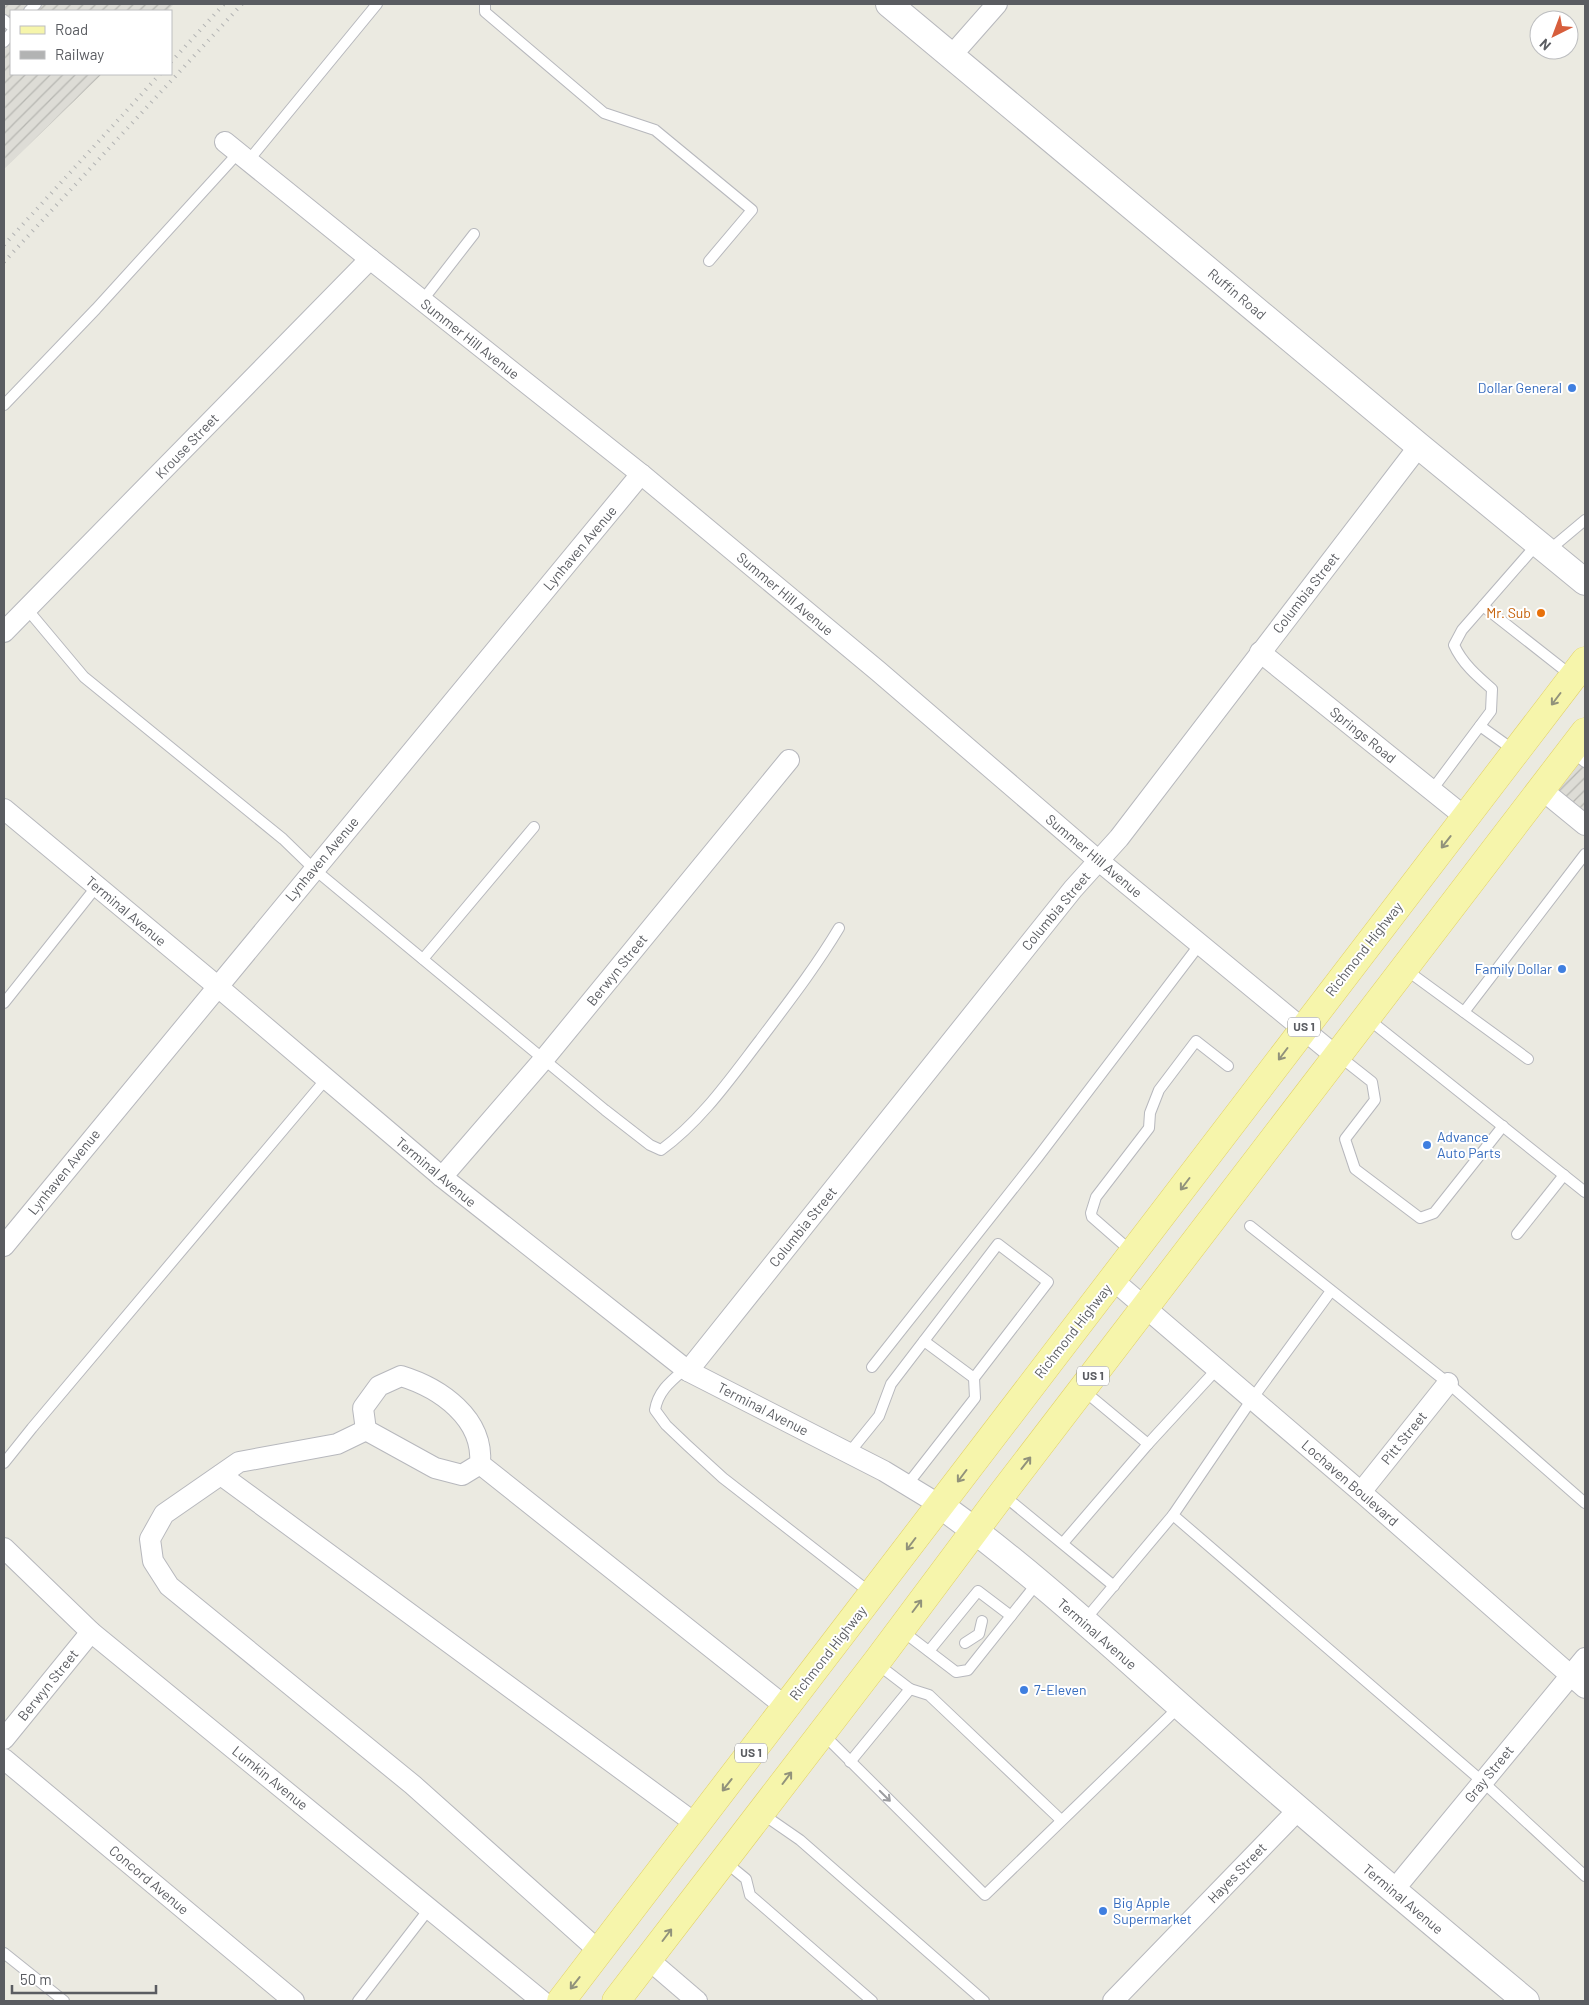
<svg xmlns="http://www.w3.org/2000/svg" width="1589" height="2005" font-family="Barlow,sans-serif">
	<defs>
		<pattern id="industrial-furrows" width="10" height="10" patternUnits="userSpaceOnUse" patternTransform="scale(1.25)"><rect width="10" height="10" fill="#dddcd6"/><path d="M-1 1l2-2M0 10L10 0M9 11l2-2" fill="none" stroke="#b6b6b1"/></pattern>
	</defs>
	<rect width="100%" height="100%" fill="#ebeae1"/>
	<g fill="url(#industrial-furrows)">
		<path d="M 4,4 L 174,4 L 167,11 L 11,11 L 11,74 L 102,74 L 4,169 Z"/>
		<path d="M 1585,731 L 1585,825 L 1541,789 Z"/>
	</g>
	<g fill="none" stroke-linecap="round" stroke-linejoin="round">
		<g stroke="#b7b8bd" stroke-width="12">
			<g id="service">
				<path d="M 485,4 L 485,12 L 604,113 L 655,130 L 752,210 L 709,261"/>
				<path d="M 29,11 L 36,4"/>
				<path d="M 4,20 L 11,26"/>
				<path d="M 4,42 L 11,33"/>
				<path d="M 249,160 L 377,4"/>
				<path d="M 422,301 L 474,234"/>
				<path d="M 4,405 L 96,309 L 239,152"/>
				<path d="M 1548,551 L 1585,520"/>
				<path d="M 1483,606 L 1572,676"/>
				<path d="M 27,609 L 84,677 L 283,839 L 314,869 L 605,1110 L 650,1145 L 661,1150 C 701,1121 730,1079 760,1040 C 787,1004 815,968 839,928"/>
				<path d="M 1480,726 L 1515,751"/>
				<path d="M 1571,751 L 1585,762"/>
				<path d="M 1432,790 L 1491,711 L 1492,689 C 1477,676 1462,663 1454,645 L 1462,630 L 1538,543"/>
				<path d="M 423,959 L 534,827"/>
				<path d="M 1405,969 L 1528,1059"/>
				<path d="M 4,1003 L 97,886"/>
				<path d="M 1464,1012 L 1585,854"/>
				<path d="M 1367,1018 L 1585,1192"/>
				<path d="M 1339,1056 L 1372,1082 L 1375,1100 L 1345,1139 L 1355,1169 L 1420,1218 L 1434,1213 L 1503,1126"/>
				<path d="M 1250,1226 L 1448,1383 L 1585,1503"/>
				<path d="M 1517,1234 L 1564,1175"/>
				<path d="M 1132,1252 L 1092,1217 L 1091,1213 L 1096,1197 L 1149,1128 L 1150,1113 L 1159,1090 L 1196,1041 L 1228,1066"/>
				<path d="M 1331,1291 L 1252,1399 L 1173,1515 L 1483,1782 L 1585,1876"/>
				<path d="M 924,1341 L 974,1378"/>
				<path d="M 872,1367 L 1038,1157 L 1200,944"/>
				<path d="M 685,1369 C 671,1381 658,1391 655,1410 L 666,1425 L 687,1445 L 723,1478 L 872,1594"/>
				<path d="M 1148,1444 L 1217,1369"/>
				<path d="M 849,1453 L 879,1416 L 891,1384 L 998,1244 L 1048,1282 L 974,1378 L 975,1398 L 907,1485"/>
				<path d="M 4,1463 L 32,1428 L 326,1079"/>
				<path d="M 1002,1494 L 1114,1586"/>
				<path d="M 1063,1543 L 1148,1444 L 1083,1390"/>
				<path d="M 1084,1621 L 1173,1515"/>
				<path d="M 901,1630 L 956,1672 L 968,1670 L 1038,1582"/>
				<path d="M 965,1643 L 979,1634 L 982,1621"/>
				<path d="M 929,1651 L 978,1591 L 1011,1616"/>
				<path d="M 910,1689 L 929,1695 L 1061,1820"/>
				<path d="M 822,1733 L 985,1895 L 1179,1707"/>
				<path d="M 850,1762 L 910,1689 L 876,1663"/>
				<path d="M 761,1813 L 800,1840 L 984,2001"/>
				<path d="M 724,1861 L 746,1879 L 750,1895 L 872,2001"/>
				<path d="M 4,1953 L 64,2001"/>
				<path d="M 358,2001 L 429,1909"/>
			</g>
		</g>
		<g stroke="#b7b8bd" stroke-width="22">
			<g id="minor">
				<path d="M 952,55 L 997,4"/>
				<path d="M 225,142 L 370,259 L 641,474 L 878,671 L 1099,861 L 1337,1057"/>
				<path d="M 4,632 L 370,259"/>
				<path d="M 1260,652 L 1465,817"/>
				<path d="M 1541,789 L 1585,825"/>
				<path d="M 4,809 L 217,986 L 442,1177 L 688,1371 L 884,1471 L 940,1505"/>
				<path d="M 442,1177 L 544,1059 L 789,760"/>
				<path d="M 4,1246 L 641,474"/>
				<path d="M 1113,1280 L 1361,1492 L 1585,1688"/>
				<path d="M 688,1371 L 1073,889 L 1119,838 L 1419,446"/>
				<path d="M 401,1376 C 440,1388 484,1418 480,1464 L 462,1475 L 435,1468 L 366,1430 L 363,1408 L 379,1386 Z"/>
				<path d="M 366,1430 L 337,1444 L 239,1462 L 164,1514 L 150,1539 L 153,1561 L 169,1586 L 413,1785 L 599,1951"/>
				<path d="M 480,1464 L 786,1707"/>
				<path d="M 221,1475 L 696,1824"/>
				<path d="M 1361,1492 L 1448,1383"/>
				<path d="M 4,1548 L 91,1632 L 542,2001"/>
				<path d="M 4,1739 L 91,1632"/>
				<path d="M 4,1759 L 294,2001"/>
				<path d="M 1393,1891 L 1585,1658"/>
				<path d="M 648,1959 L 697,2001"/>
				<path d="M 1113,2001 L 1298,1810"/>
			</g>
		</g>
		<g stroke="#b7b8bd" stroke-width="28">
			<g id="tertiary">
				<path d="M 889,4 L 1419,446 L 1585,582"/>
				<path d="M 940,1505 C 1031,1570 1113,1647 1197,1721 C 1305,1816 1415,1909 1526,2001"/>
			</g>
		</g>
		<g stroke="#e2d163" stroke-width="29">
			<g id="primary">
				<path d="M 561,2001 L 1585,661"/>
				<path d="M 616,2001 L 878,1660 L 1002,1494 L 1585,732"/>
			</g>
		</g>
		<use href="#service" stroke="#fff" stroke-width="10"/>
		<use href="#minor" stroke="#fff" stroke-width="20"/>
		<use href="#tertiary" stroke="#fff" stroke-width="26"/>
		<use href="#primary" stroke="#f6f5ab" stroke-width="28"/>
		<g stroke="#b2b3b3" stroke-width="4" stroke-dasharray="1 6" stroke-linecap="butt">
			<path d="M 171,62 L 224,4"/>
			<path d="M 4,245 L 160,74"/>
			<path d="M 4,262 L 242,4"/>
		</g>
	</g>
	<defs><path id="oneway-shaft" d="M-6 0H5M1.5-3L5.5 0L1.5 3" fill="none" stroke-width="1.6" stroke-linecap="round" stroke-linejoin="round" transform="scale(1.25)"/></defs>
	<g stroke="#91927b">
		<use href="#oneway-shaft" transform="translate(1556 699) rotate(127)"/>
		<use href="#oneway-shaft" transform="translate(1446 842) rotate(128)"/>
		<use href="#oneway-shaft" transform="translate(1283 1054) rotate(127)"/>
		<use href="#oneway-shaft" transform="translate(1185 1184) rotate(127)"/>
		<use href="#oneway-shaft" transform="translate(1026 1463) rotate(-52)"/>
		<use href="#oneway-shaft" transform="translate(962 1476) rotate(127)"/>
		<use href="#oneway-shaft" transform="translate(911 1544) rotate(127)"/>
		<use href="#oneway-shaft" transform="translate(917 1606) rotate(-53)"/>
		<use href="#oneway-shaft" transform="translate(787 1778) rotate(-53)"/>
		<use href="#oneway-shaft" transform="translate(727 1785) rotate(128)"/>
		<use href="#oneway-shaft" transform="translate(667 1935) rotate(-53)"/>
		<use href="#oneway-shaft" transform="translate(575 1983) rotate(128)"/>
	</g>
	<use stroke="#9c9da0" href="#oneway-shaft" transform="translate(885 1796) rotate(45)"/>
	<g fill="#3f7fe0" stroke="#fff" stroke-width="2">
		<circle cx="1572" cy="388" r="5"/>
		<circle cx="1562" cy="969" r="5"/>
		<circle cx="1427" cy="1145" r="5"/>
		<circle cx="1024" cy="1690" r="5"/>
		<circle cx="1103" cy="1911" r="5"/>
	</g>
	<circle fill="#e8710a" stroke="#fff" stroke-width="2" cx="1541" cy="613" r="5"/>
	<g text-anchor="middle" stroke-width="4" stroke-linejoin="round" paint-order="stroke">
		<g fill="#fff" stroke="#8c8d90" stroke-width="1">
			<rect x="1288" y="1017.5" width="32" height="19" rx="4"/>
			<rect x="1077" y="1366.5" width="32" height="19" rx="4"/>
			<rect x="735" y="1743.5" width="32" height="19" rx="4"/>
		</g>
		<g font-size="12" font-weight="bold" fill="#5a5c61">
			<text x="1304" y="1031">US 1</text>
			<text x="1093" y="1380">US 1</text>
			<text x="751" y="1757">US 1</text>
		</g>
		<g font-size="14" fill="#5a5c61" stroke="#fff">
			<text transform="translate(1237 294) rotate(40)" y="5">Ruffin Road</text>
			<text transform="translate(470 339) rotate(38)" y="5">Summer Hill Avenue</text>
			<text transform="translate(187 446) rotate(-46)" y="5">Krouse Street</text>
			<text transform="translate(580 548) rotate(-50)" y="5">Lynhaven Avenue</text>
			<text transform="translate(1306 593) rotate(-52)" y="5">Columbia Street</text>
			<text transform="translate(785 594) rotate(40)" y="5">Summer Hill Avenue</text>
			<text transform="translate(1363 735) rotate(39)" y="5">Springs Road</text>
			<text transform="translate(1094 856) rotate(40)" y="5">Summer Hill Avenue</text>
			<text transform="translate(322 859) rotate(-50)" y="5">Lynhaven Avenue</text>
			<text transform="translate(126 911) rotate(40)" y="5">Terminal Avenue</text>
			<text transform="translate(1056 911) rotate(-50)" y="5">Columbia Street</text>
			<text transform="translate(1364 949) rotate(-52)" y="5">Richmond Highway</text>
			<text transform="translate(617 970) rotate(-51)" y="5">Berwyn Street</text>
			<text transform="translate(64 1172) rotate(-51)" y="5">Lynhaven Avenue</text>
			<text transform="translate(436 1172) rotate(40)" y="5">Terminal Avenue</text>
			<text transform="translate(803 1227) rotate(-51)" y="5">Columbia Street</text>
			<text transform="translate(1073 1331) rotate(-52)" y="5">Richmond Highway</text>
			<text transform="translate(763 1409) rotate(27)" y="5">Terminal Avenue</text>
			<text transform="translate(1404 1438) rotate(-51)" y="5">Pitt Street</text>
			<text transform="translate(1350 1483) rotate(41)" y="5">Lochaven Boulevard</text>
			<text transform="translate(1097 1634) rotate(41)" y="5">Terminal Avenue</text>
			<text transform="translate(828 1653) rotate(-52)" y="5">Richmond Highway</text>
			<text transform="translate(48 1685) rotate(-51)" y="5">Berwyn Street</text>
			<text transform="translate(1489 1774) rotate(-51)" y="5">Gray Street</text>
			<text transform="translate(270 1778) rotate(39)" y="5">Lumkin Avenue</text>
			<text transform="translate(1237 1873) rotate(-46)" y="5">Hayes Street</text>
			<text transform="translate(149 1880) rotate(40)" y="5">Concord Avenue</text>
			<text transform="translate(1403 1899) rotate(40)" y="5">Terminal Avenue</text>
		</g>
		<g font-size="14" fill="#366cbe" stroke="#fff" text-anchor="start">
			<text x="1562" y="393" text-anchor="end">Dollar General</text>
			<text x="1552" y="974" text-anchor="end">Family Dollar</text>
			<text x="1437" y="1142">Advance<tspan x="1437" dy="16">Auto Parts</tspan></text>
			<text x="1034" y="1695">7-Eleven</text>
			<text x="1113" y="1908">Big Apple<tspan x="1113" dy="16">Supermarket</tspan></text>
		</g>
		<g font-size="14" fill="#c56008" stroke="#fff" text-anchor="end">
			<text x="1531" y="618">Mr. Sub</text>
		</g>
	</g>
	<rect width="1589" height="2005" fill="none" stroke="#5a5c61" stroke-width="10"/>
	<rect x="10" y="10" width="162" height="65" fill="#ffffff" stroke="#bdbec0"/>
	<rect x="20" y="26" width="25" height="8" fill="#f6f5ab" stroke="#bdbec0"/>
	<text x="55" y="35" font-size="15" fill="#5a5c61">Road</text>
	<rect x="20" y="51" width="25" height="8" fill="#b2b3b3" stroke="#bdbec0"/>
	<text x="55" y="60" font-size="15" fill="#5a5c61">Railway</text>
	<g transform="translate(1554 35) rotate(222)"><circle r="24" fill="#ffffff" stroke="#bdbec0"/>
	<path d="M0-4L9 19L0 12L-9 19Z" fill="#d75e3c"/>
	<text y="-8" font-size="14" font-weight="bold" text-anchor="middle" fill="#5a5c61">N</text>
	</g>
	<path d="M12 1985v8h144v-8" fill="none" stroke="#5a5c61" stroke-width="2.5"/>
	<text x="20" y="1985" font-size="15" fill="#5a5c61" stroke="#ffffff" stroke-width="4" paint-order="stroke">50 m</text>
</svg>
